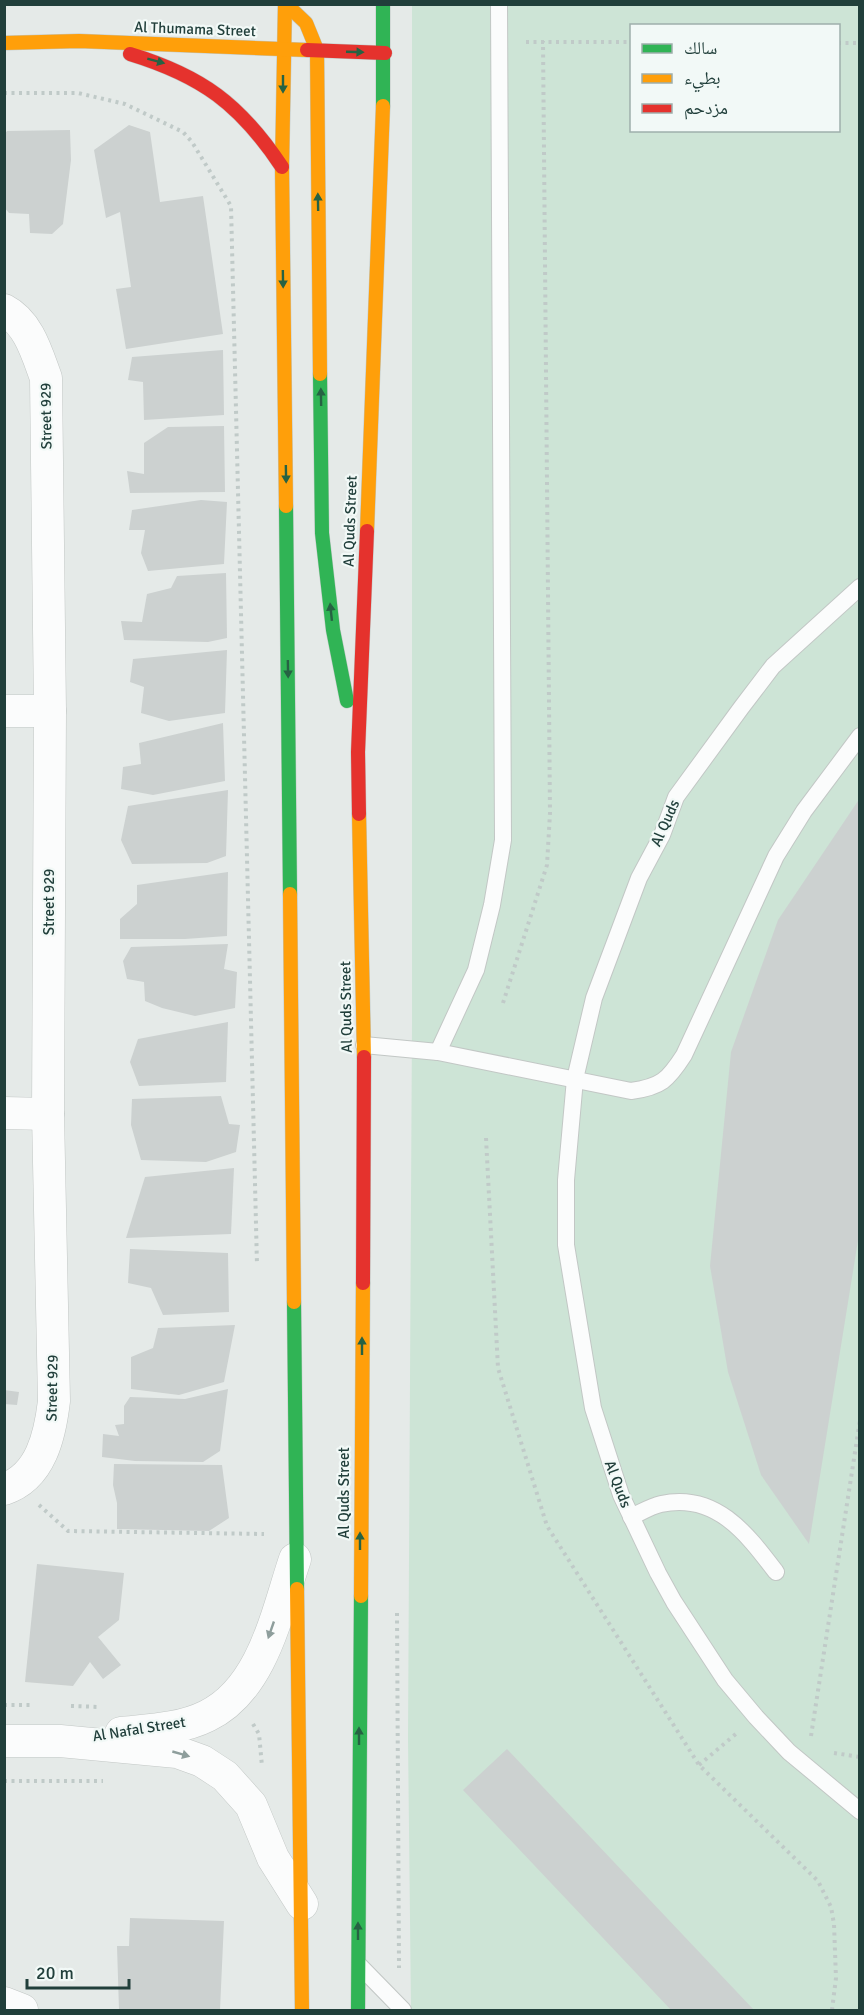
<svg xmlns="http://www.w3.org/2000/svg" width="864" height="2015" font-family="Signika,'Noto Naskh Arabic',sans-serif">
	<rect width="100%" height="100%" fill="#e5eae8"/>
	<path fill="#cde4d6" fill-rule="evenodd" d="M 412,5 L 859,5 L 859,2010 L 411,2010 L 408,1738 L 412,1022 ZM 632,26 L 838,26 L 838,130 L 632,130 Z"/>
	<g fill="#ccd1d0">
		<path d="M 129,125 L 150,132 L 160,202 L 203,196 L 223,334 L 126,349 L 116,289 L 131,287 L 120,212 L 106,218 L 94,150 Z"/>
		<path d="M 70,130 L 71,160 L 63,224 L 52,234 L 30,233 L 29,214 L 9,213 L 4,207 L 4,135 L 7,131 Z"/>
		<path d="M 223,350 L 224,415 L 144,420 L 143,382 L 128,380 L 132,357 Z"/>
		<path d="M 224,426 L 225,492 L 130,493 L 127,471 L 144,474 L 144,443 L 168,427 Z"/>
		<path d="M 201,500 L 227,502 L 224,564 L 148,571 L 141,553 L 145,530 L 129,530 L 132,510 Z"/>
		<path d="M 226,573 L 227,638 L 208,642 L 124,640 L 121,621 L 142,622 L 147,594 L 171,588 L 177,576 Z"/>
		<path d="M 227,650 L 225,713 L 169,721 L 141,713 L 144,687 L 130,682 L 133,659 Z"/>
		<path d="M 223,723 L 225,781 L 153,795 L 121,789 L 123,767 L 141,764 L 139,743 Z"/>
		<path d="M 228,790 L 226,856 L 207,863 L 132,864 L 121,840 L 128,806 Z"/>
		<path d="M 860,798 L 860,1228 L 809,1544 L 761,1475 L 728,1372 L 710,1266 L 731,1052 L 778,920 Z"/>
		<path d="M 228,872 L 227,936 L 185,939 L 120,939 L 120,919 L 137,904 L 137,885 Z"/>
		<path d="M 228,944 L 224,969 L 237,972 L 235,1008 L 195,1016 L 162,1008 L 145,1001 L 144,982 L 127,979 L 123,961 L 131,947 Z"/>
		<path d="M 228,1022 L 226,1082 L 139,1086 L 130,1062 L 138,1039 Z"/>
		<path d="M 221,1096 L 229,1124 L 240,1125 L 236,1152 L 206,1162 L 141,1160 L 131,1125 L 132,1099 Z"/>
		<path d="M 234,1168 L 231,1234 L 126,1238 L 145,1177 Z"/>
		<path d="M 130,1249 L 228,1253 L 229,1312 L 163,1315 L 151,1288 L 128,1283 Z"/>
		<path d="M 235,1325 L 224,1382 L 179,1395 L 131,1389 L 131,1357 L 153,1348 L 158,1328 Z"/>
		<path d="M 228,1389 L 220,1451 L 203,1462 L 135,1461 L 102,1457 L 103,1434 L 119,1436 L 115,1425 L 124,1424 L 124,1406 L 130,1397 L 185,1399 Z"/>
		<path d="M 4,1390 L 19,1392 L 17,1405 L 4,1404 Z"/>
		<path d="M 114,1464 L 222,1465 L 229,1518 L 209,1531 L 117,1529 L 117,1503 L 113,1485 Z"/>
		<path d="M 37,1564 L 124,1573 L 119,1620 L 98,1637 L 121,1665 L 103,1679 L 90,1662 L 73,1686 L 25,1682 Z"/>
		<path d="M 507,1749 L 754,2010 L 671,2010 L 463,1790 Z"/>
		<path d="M 130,1918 L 224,1921 L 220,2010 L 119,2010 L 117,1946 L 129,1946 Z"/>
	</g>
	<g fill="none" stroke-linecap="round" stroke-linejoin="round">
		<g stroke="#c2c7c5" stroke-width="18">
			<g id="lane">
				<path d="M 860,587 L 773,666 L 741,708 L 676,797 L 662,835 L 639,878 L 594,998 L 575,1079 L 566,1180 L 566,1245 L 593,1408 L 621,1495 L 658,1573 L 674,1602 L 725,1680 L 756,1717 L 789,1752 L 860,1811"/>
				<path d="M 364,1045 L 438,1052 L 631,1091 C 661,1087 668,1080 684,1055 L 776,856 L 804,811 L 860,736"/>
				<path d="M 438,1052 L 476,970 L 492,905 L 503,840 L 499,4"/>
				<path d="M 631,1517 C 640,1513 651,1506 661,1504 C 716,1492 747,1534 776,1572"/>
				<path d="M 360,1966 L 403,2010"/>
			</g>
		</g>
		<g stroke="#c2c7c5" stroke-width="33">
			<g id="street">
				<path d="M 4,310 C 29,323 37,354 46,378 L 50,711 L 48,1114 L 54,1401 C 50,1435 41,1477 4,1489"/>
				<path d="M 4,711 L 50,711"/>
				<path d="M 4,1113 L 48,1114"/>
				<path d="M 121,1733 C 149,1730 181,1729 207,1716 C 263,1689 277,1612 295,1559"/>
				<path d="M 4,1741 L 60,1741 L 177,1752 L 202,1761 L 225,1776 L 251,1805 L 273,1858 L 302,1904"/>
				<path d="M 4,2003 L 22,2010"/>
			</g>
		</g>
		<g stroke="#c0c8c5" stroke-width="15">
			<g id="fast">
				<path d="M 383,106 L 383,4"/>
				<path d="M 320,374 L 322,533 L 333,630 L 347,701"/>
				<path d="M 286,506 L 290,894"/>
				<path d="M 294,1302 L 297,1589"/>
				<path d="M 358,2010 L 361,1596"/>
			</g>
		</g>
		<g stroke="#c0c8c5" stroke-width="15">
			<g id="slow">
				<path d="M 285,4 L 282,167 L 286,506"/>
				<path d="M 286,4 L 306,23 L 317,50 L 320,374"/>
				<path d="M 4,43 L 79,41 L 307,50"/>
				<path d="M 367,531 L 383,106"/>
				<path d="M 359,814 L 364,1057"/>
				<path d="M 290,894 L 294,1302"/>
				<path d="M 297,1589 L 302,2010"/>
				<path d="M 361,1596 L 363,1283"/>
			</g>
		</g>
		<g stroke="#c0c8c5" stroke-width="15">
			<g id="jam">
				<path d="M 307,50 L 385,53"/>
				<path d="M 130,54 C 202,76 240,104 282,167"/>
				<path d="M 359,814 L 358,752 L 367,531"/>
				<path d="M 363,1283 L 364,1057"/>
			</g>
		</g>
		<g stroke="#c0cac8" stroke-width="4" stroke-dasharray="3 4.5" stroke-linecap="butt">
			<path d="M 526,42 L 632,42"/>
			<path d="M 838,43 L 860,43"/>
			<path d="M 4,93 L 78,93 L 125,104 L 183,132 L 192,142 L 231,206 L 257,1265"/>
			<path d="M 503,1003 L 547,865 L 550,813 L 543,41"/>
			<path d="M 486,1138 L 498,1368 L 547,1526 L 699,1765 L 818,1881 L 831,1907 L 834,1924 L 836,1978 L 832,2010"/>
			<path d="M 39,1505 L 68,1531 L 264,1534"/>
			<path d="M 397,1613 L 399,1968"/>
			<path d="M 4,1705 L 31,1705"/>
			<path d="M 71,1706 L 100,1707"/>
			<path d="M 253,1724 L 259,1734 L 262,1766"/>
			<path d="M 811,1736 L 860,1420"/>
			<path d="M 834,1753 L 860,1757"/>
			<path d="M 699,1765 L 737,1733"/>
			<path d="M 4,1781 L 103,1781"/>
		</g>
		<use href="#lane" stroke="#fbfcfc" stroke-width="16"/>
		<use href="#street" stroke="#fbfcfc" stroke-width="32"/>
		<use href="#fast" stroke="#30b455" stroke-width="14"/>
		<use href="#slow" stroke="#ff9f0a" stroke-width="14"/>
		<use href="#jam" stroke="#e5322d" stroke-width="14"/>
	</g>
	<defs><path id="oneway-solid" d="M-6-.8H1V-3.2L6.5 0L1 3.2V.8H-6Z" transform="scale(1.5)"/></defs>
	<g fill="#266243">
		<use href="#oneway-solid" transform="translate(355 52) rotate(2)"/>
		<use href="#oneway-solid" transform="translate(156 61) rotate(15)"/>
		<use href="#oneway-solid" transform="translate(283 84) rotate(90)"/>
		<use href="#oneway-solid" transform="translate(318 202) rotate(-91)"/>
		<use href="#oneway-solid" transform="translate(283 279) rotate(89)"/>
		<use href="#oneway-solid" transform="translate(321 397) rotate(-91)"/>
		<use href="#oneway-solid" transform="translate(286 474) rotate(89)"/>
		<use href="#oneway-solid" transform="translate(331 612) rotate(-96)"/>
		<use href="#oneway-solid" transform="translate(288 669) rotate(89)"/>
		<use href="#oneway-solid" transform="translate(362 1346) rotate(-90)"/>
		<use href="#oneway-solid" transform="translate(360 1541) rotate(-90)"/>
		<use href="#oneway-solid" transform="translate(359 1736) rotate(-90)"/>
		<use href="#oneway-solid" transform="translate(358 1931) rotate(-90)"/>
	</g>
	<g fill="#8e9e9c">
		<use href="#oneway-solid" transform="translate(271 1630) rotate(109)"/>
		<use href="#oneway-solid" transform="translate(181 1754) rotate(16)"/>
	</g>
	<g text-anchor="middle" stroke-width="4.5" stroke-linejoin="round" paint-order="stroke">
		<g font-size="15" fill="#213f3b" stroke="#f2f9f7">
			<text transform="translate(195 29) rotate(2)" y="5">Al Thumama Street</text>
			<text transform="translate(46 416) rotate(-91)" y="5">Street 929</text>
			<text transform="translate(350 521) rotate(-88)" y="5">Al Quds Street</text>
			<text transform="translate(665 823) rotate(-66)" y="5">Al Quds</text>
			<text transform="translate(49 902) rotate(-90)" y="5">Street 929</text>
			<text transform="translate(346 1007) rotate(-91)" y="5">Al Quds Street</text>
			<text transform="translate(52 1388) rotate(-89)" y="5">Street 929</text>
			<text transform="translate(618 1484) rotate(69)" y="5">Al Quds</text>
			<text transform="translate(344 1493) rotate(-90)" y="5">Al Quds Street</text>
			<text transform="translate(139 1729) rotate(-9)" y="5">Al Nafal Street</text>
		</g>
	</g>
	<rect width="864" height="2015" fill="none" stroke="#213f3b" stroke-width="12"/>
	<rect x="630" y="24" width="210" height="108" fill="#f2f9f7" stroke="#9eafac" stroke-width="1.5"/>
	<rect x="642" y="44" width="30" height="9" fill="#30b455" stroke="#9eafac" stroke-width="1.5"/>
	<text x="684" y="54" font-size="18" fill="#213f3b">سالك</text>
	<rect x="642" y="74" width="30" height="9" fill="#ff9f0a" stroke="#9eafac" stroke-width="1.5"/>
	<text x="684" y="84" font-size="18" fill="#213f3b">بطيء</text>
	<rect x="642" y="104" width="30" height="9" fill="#e5322d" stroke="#9eafac" stroke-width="1.5"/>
	<text x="684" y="114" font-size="18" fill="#213f3b">مزدحم</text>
	<path d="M27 1979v9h102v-9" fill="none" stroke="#213f3b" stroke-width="3"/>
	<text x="36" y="1979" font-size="18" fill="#213f3b" stroke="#f2f9f7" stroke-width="4.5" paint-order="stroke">20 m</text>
</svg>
